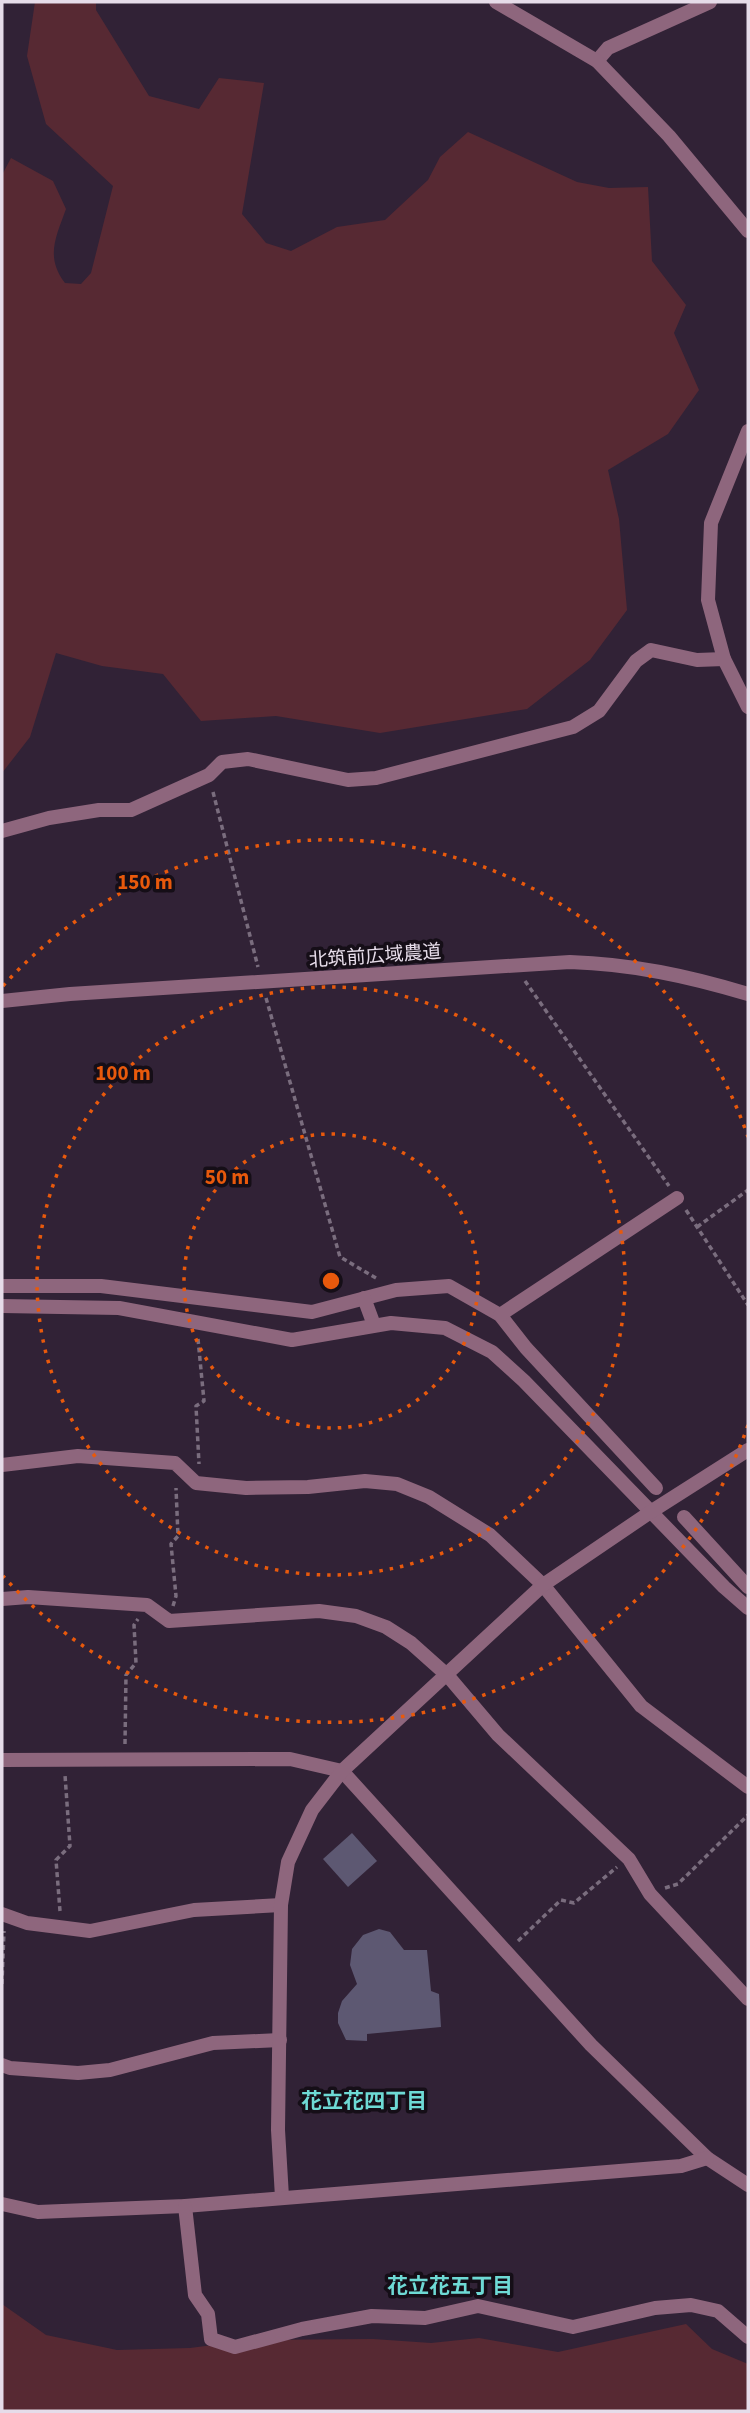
<svg xmlns="http://www.w3.org/2000/svg" width="750" height="2413" font-family="'Source Sans 3','Noto Sans JP',sans-serif">
	<rect width="100%" height="100%" fill="#312236"/>
	<g fill="#572933">
		<path d="M 35,2 L 96,2 L 96,10 L 149,96 L 199,109 L 219,78 L 264,83 L 242,214 L 266,243 L 291,251 L 337,227 L 385,220 L 428,180 L 440,157 L 468,132 L 577,182 L 609,188 L 648,187 L 652,261 L 686,305 L 674,333 L 699,390 L 668,434 L 608,470 L 619,519 L 627,610 L 590,660 L 527,709 L 380,733 L 276,716 L 201,721 L 163,674 L 102,666 L 56,653 L 30,737 L 2,773 L 2,175 L 11,158 L 53,181 L 66,209 C 56,237 45,257 65,283 L 81,284 L 91,273 L 113,186 L 46,124 L 27,56 Z"/>
		<path d="M 2,2304 L 46,2335 L 117,2350 L 190,2348 L 252,2340 L 373,2339 L 431,2343 L 479,2338 L 558,2352 L 686,2324 L 712,2349 L 748,2364 L 748,2411 L 2,2411 Z"/>
	</g>
	<g fill="#5d5872">
		<path d="M 352,1833 L 377,1861 L 348,1887 L 323,1859 Z"/>
		<path d="M 379,1929 L 390,1932 L 404,1950 L 427,1950 L 431,1991 L 439,1994 L 441,2027 L 367,2034 L 367,2041 L 346,2040 L 338,2023 L 338,2013 L 342,2001 L 357,1984 L 350,1965 L 352,1949 L 363,1935 Z"/>
	</g>
	<g fill="none" stroke-linecap="round" stroke-linejoin="round">
		<g stroke="#7a6d7e" stroke-width="3.5" stroke-dasharray="5 3.5" stroke-linecap="butt">
			<path d="M 213,792 L 258,967"/>
			<path d="M 525,981 L 669,1186"/>
			<path d="M 266,998 L 340,1257 L 376,1278"/>
			<path d="M 686,1210 L 748,1305"/>
			<path d="M 697,1227 L 748,1190"/>
			<path d="M 198,1339 L 204,1401 L 196,1406 L 199,1464"/>
			<path d="M 173,1606 L 176,1596 L 171,1544 L 178,1536 L 176,1488"/>
			<path d="M 125,1744 L 126,1675 L 136,1663 L 134,1625 L 138,1619"/>
			<path d="M 665,1888 L 678,1884 L 748,1815"/>
			<path d="M 60,1911 L 56,1860 L 70,1846 L 65,1775"/>
			<path d="M 518,1941 L 561,1900 L 574,1903 L 617,1867"/>
			<path d="M 2,1984 L 4,1931"/>
		</g>
		<g stroke="#8e667d" stroke-width="14">
			<path d="M 597,61 L 608,48 L 710,2"/>
			<path d="M 2,831 L 49,818 L 99,810 L 131,810 L 209,775 L 222,762 L 248,759 L 348,780 L 376,778 L 573,727 L 599,711 L 636,661 L 651,650 L 697,660 L 724,659"/>
			<path d="M 2,1286 L 101,1286 L 312,1312 L 396,1290 L 449,1286 L 500,1315 L 526,1348 L 656,1488"/>
			<path d="M 364,1298 L 374,1325"/>
			<path d="M 2,1306 L 119,1308 L 292,1340 L 391,1323 L 445,1328 L 492,1352 L 524,1381 L 724,1587 L 748,1608"/>
			<path d="M 500,1315 L 677,1198"/>
			<path d="M 2,1465 L 78,1456 L 175,1463 L 196,1483 L 246,1488 L 308,1487 L 365,1481 L 397,1484 L 429,1497 L 490,1535 L 543,1585 L 641,1706 L 748,1787"/>
			<path d="M 684,1517 L 748,1587"/>
			<path d="M 2,1599 L 28,1597 L 147,1605 L 169,1621 L 319,1611 L 356,1616 L 386,1627 L 411,1643 L 448,1676 L 498,1735 L 629,1859 L 650,1894 L 748,1999"/>
			<path d="M 2,1760 L 290,1759 L 342,1771 L 591,2045 L 707,2158 L 748,2185"/>
			<path d="M 2,1914 L 27,1923 L 90,1931 L 194,1910 L 281,1905"/>
			<path d="M 2,2065 L 10,2068 L 78,2073 L 110,2070 L 213,2043 L 280,2040"/>
			<path d="M 282,2197 L 278,2130 L 281,1905 L 288,1862 L 312,1810 L 342,1771 L 543,1585 L 652,1511 L 748,1450"/>
			<path d="M 2,2204 L 38,2212 L 185,2206 L 681,2166 L 707,2158"/>
			<path d="M 185,2206 L 195,2295 L 208,2314 L 211,2339 L 235,2347 L 302,2329 L 372,2316 L 425,2318 L 478,2306 L 573,2327 L 655,2308 L 691,2305 L 718,2311 L 748,2337"/>
		</g>
		<g stroke="#8e667d" stroke-width="14">
			<path d="M 496,2 L 597,61 L 669,136 L 748,231"/>
			<path d="M 748,431 L 711,523 L 708,600 L 724,659 L 748,707"/>
			<path d="M 2,1001 L 70,994 L 570,962 C 632,964 688,976 748,994"/>
		</g>
	</g>
	<g fill="none" stroke="#e8590c" stroke-width="3.5" stroke-dasharray="3.5 7">
		<circle cx="331" cy="1281" r="147"/>
		<circle cx="331" cy="1281" r="294"/>
		<path d="M748 1425A441 441 0 0 1 3 1576M3 986A441 441 0 0 1 748 1137"/>
	</g>
	<g text-anchor="middle" stroke-width="7" stroke-linejoin="round" paint-order="stroke">
		<g font-size="19" fill="#e6dce9" stroke="#150e17">
			<text transform="translate(375 955) rotate(-4)" y="7">北筑前広域農道</text>
		</g>
		<g font-size="21" font-weight="bold" fill="#6edad5" stroke="#150e17">
			<text x="364" y="2108">花立花四丁目</text>
			<text x="450" y="2293">花立花五丁目</text>
		</g>
	</g>
	<circle cx="331" cy="1281" r="10" fill="#e8590c" stroke="#150e17" stroke-width="3.5"/>
	<g font-size="21" text-anchor="middle" font-weight="bold" fill="#e8590c" stroke="#150e17" stroke-width="7" stroke-linejoin="round" paint-order="stroke">
		<text x="145" y="889">150 m</text>
		<text x="123" y="1080">100 m</text>
		<text x="227" y="1184">50 m</text>
	</g>
	<rect width="750" height="2413" fill="none" stroke="#e6dce9" stroke-width="7"/>
</svg>
